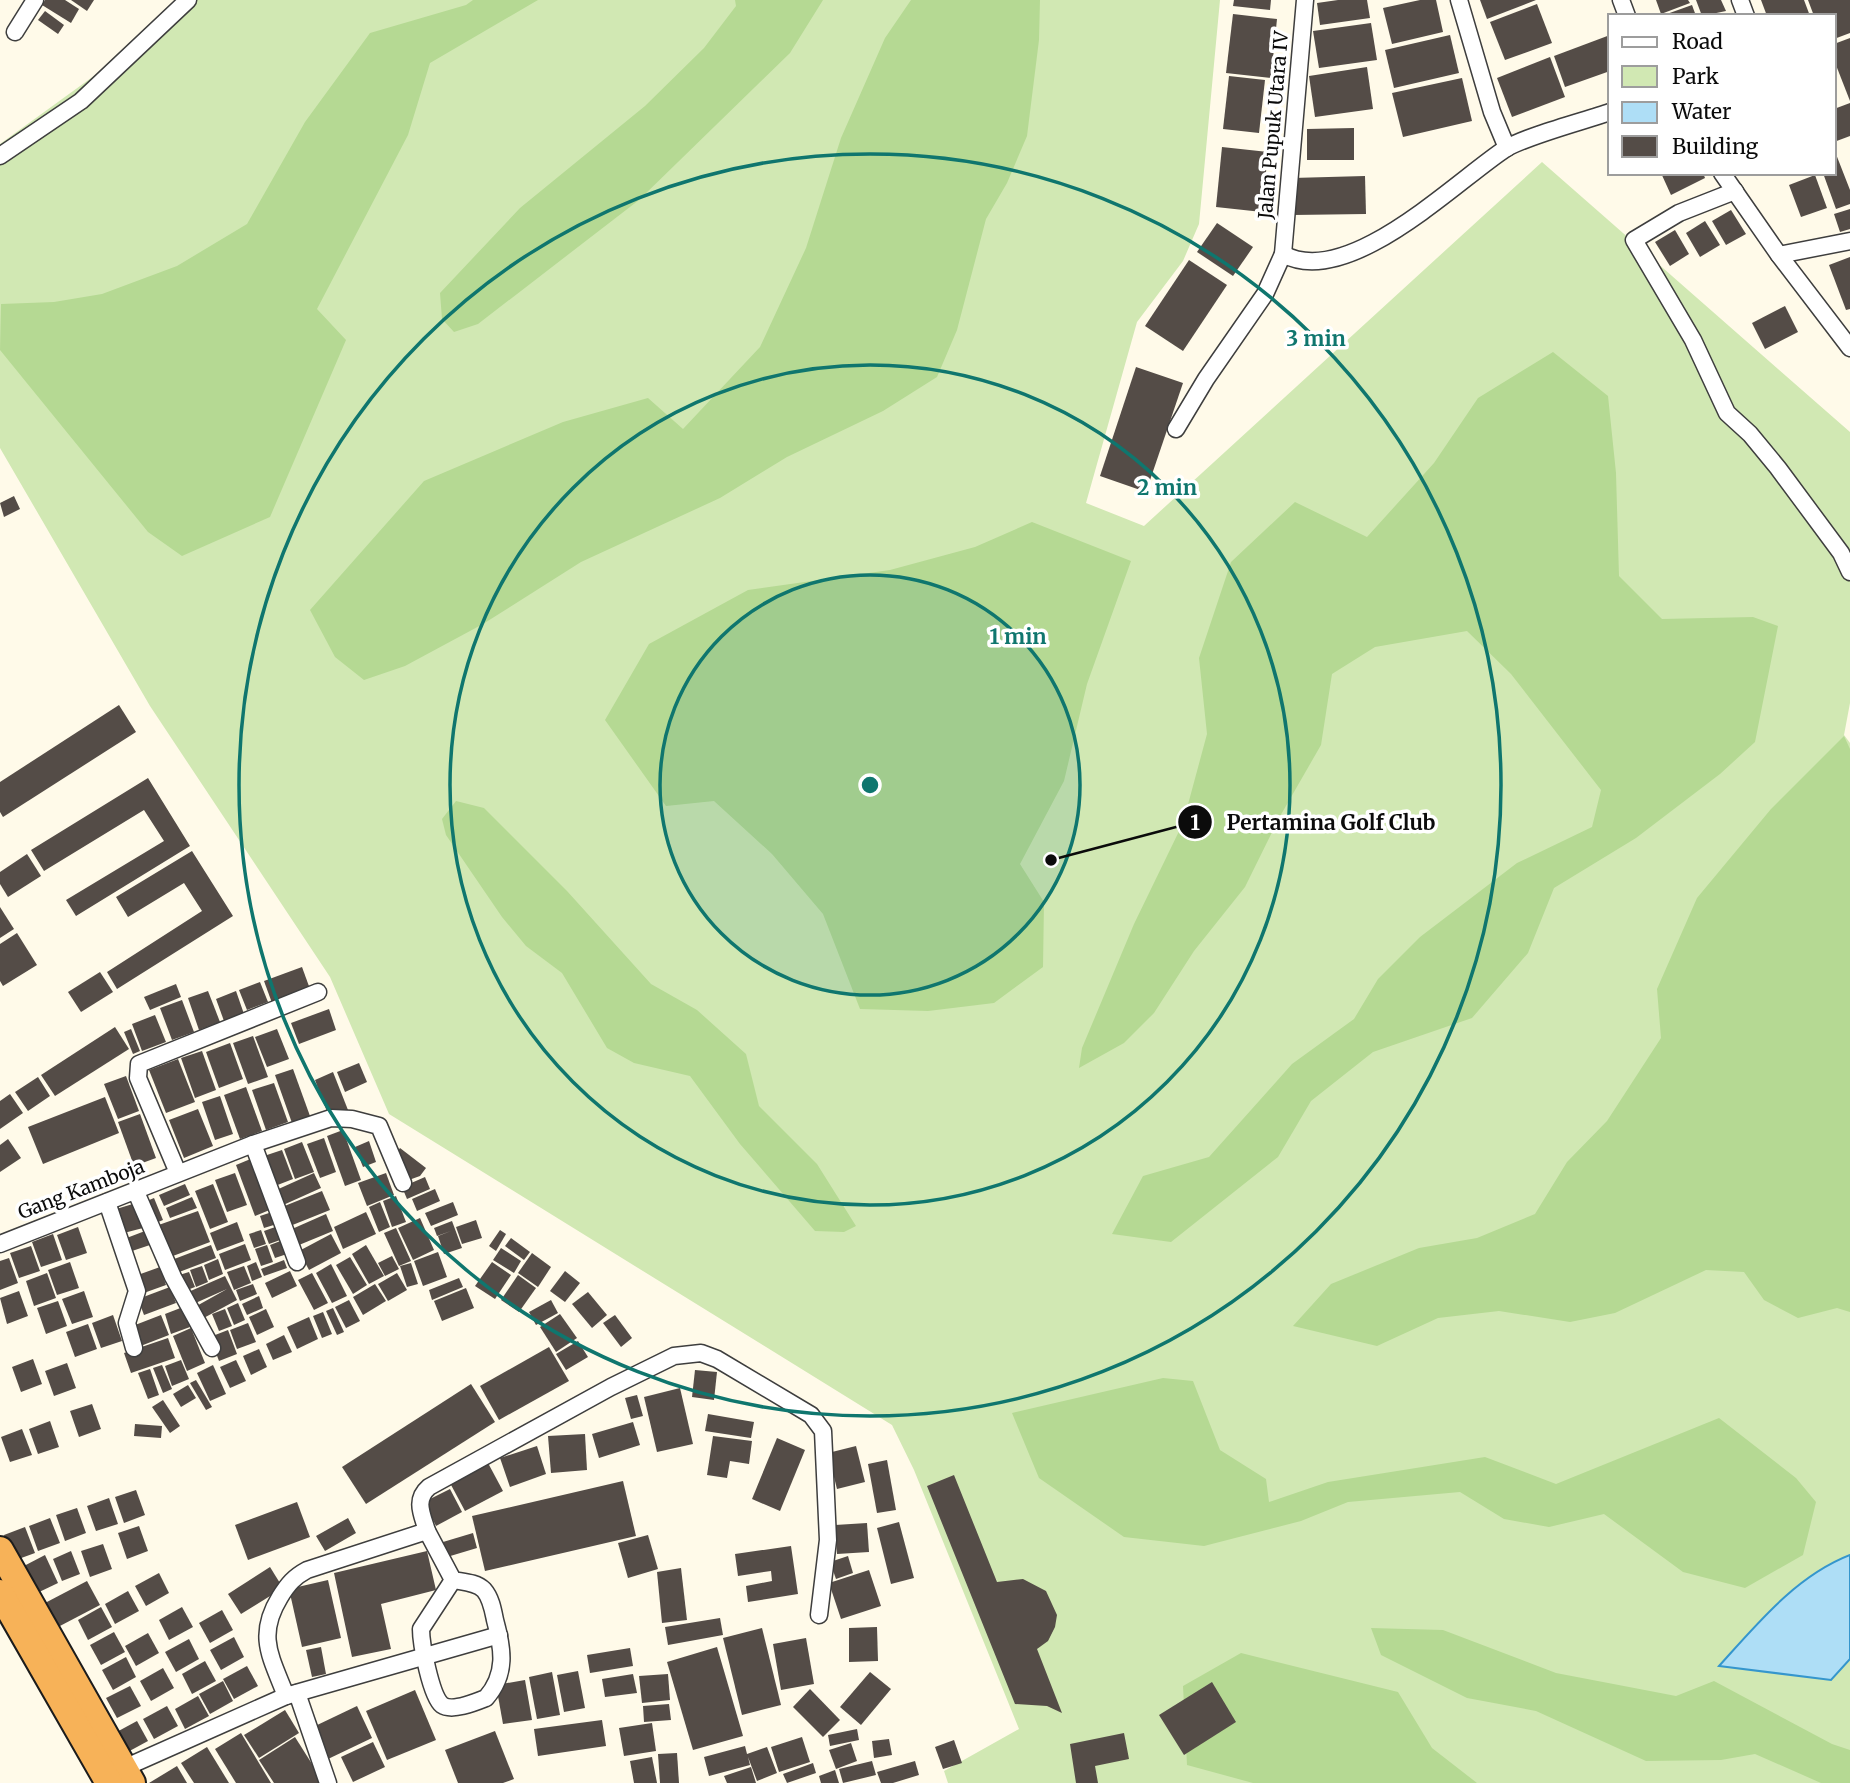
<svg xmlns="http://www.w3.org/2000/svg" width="1850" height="1783" font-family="Merriweather,serif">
	<rect width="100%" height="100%" fill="#fffae9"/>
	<path fill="#d1e8b3" d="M 194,0 L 1220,0 L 1199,224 L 1183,261 L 1137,322 L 1086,503 L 1144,526 L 1542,162 L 1850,432 L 1850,703 L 1844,735 L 1850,743 L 1850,1783 L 948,1783 L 944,1771 L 1019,1729 L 914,1470 L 892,1425 L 389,1114 L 330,977 L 150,706 L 0,448 L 0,144 L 178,15 Z"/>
	<g fill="#b5d993">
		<path d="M 473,0 L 538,0 L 430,63 L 408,135 L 317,309 L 346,340 L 270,517 L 182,556 L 148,532 L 0,350 L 1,304 L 54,302 L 102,294 L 177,266 L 247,224 L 305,122 L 370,33 L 466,5 Z"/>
		<path d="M 735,0 L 823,0 L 790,53 L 639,200 L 478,324 L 454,332 L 442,319 L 440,293 L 520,208 L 645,106 L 704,48 L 736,6 Z"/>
		<path d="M 911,0 L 1040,0 L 1039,40 L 1027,136 L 1007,183 L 986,219 L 957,330 L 937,377 L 883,411 L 787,457 L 720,498 L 581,562 L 483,624 L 405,666 L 364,680 L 335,657 L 310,610 L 424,481 L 563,422 L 648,398 L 683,429 L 760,347 L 806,248 L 841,138 L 885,38 Z"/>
		<path d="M 1553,352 L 1608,396 L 1616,473 L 1619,576 L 1662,619 L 1753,617 L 1778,626 L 1755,742 L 1720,774 L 1636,838 L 1554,888 L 1528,953 L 1472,1018 L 1373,1052 L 1311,1101 L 1278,1157 L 1171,1242 L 1112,1234 L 1143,1176 L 1209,1157 L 1292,1064 L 1354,1019 L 1378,979 L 1420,937 L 1517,863 L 1592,827 L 1601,790 L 1511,674 L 1467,631 L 1375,647 L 1332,674 L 1321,745 L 1279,818 L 1245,887 L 1194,951 L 1154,1013 L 1124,1043 L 1079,1068 L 1082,1048 L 1134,924 L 1183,823 L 1207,734 L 1199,658 L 1231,562 L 1295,502 L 1367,537 L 1434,463 L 1478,398 Z"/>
		<path d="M 1032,522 L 1131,561 L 1087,684 L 1064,781 L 1020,864 L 1044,902 L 1043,967 L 994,1003 L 928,1011 L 860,1009 L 823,914 L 772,854 L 714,801 L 666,806 L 605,720 L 649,644 L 748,590 L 890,570 L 975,547 Z"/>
		<path d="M 1844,736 L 1850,749 L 1850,1312 L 1837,1308 L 1798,1318 L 1764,1300 L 1744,1272 L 1706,1270 L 1615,1313 L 1570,1322 L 1499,1311 L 1438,1318 L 1377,1346 L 1293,1326 L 1331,1284 L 1419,1248 L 1477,1238 L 1535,1214 L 1567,1162 L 1607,1121 L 1661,1038 L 1657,989 L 1697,898 L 1771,809 Z"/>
		<path d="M 456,801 L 484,808 L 567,891 L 651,984 L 697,1010 L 746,1054 L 759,1106 L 817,1164 L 856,1226 L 844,1232 L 815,1231 L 740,1144 L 690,1076 L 634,1063 L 607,1048 L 562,973 L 526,946 L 502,917 L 446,835 L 442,819 Z"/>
		<path d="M 1163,1378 L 1193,1381 L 1220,1450 L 1266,1479 L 1269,1502 L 1328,1482 L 1485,1457 L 1556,1484 L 1719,1418 L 1796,1478 L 1816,1502 L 1803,1555 L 1745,1588 L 1683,1572 L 1604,1514 L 1549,1527 L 1504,1519 L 1460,1492 L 1348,1502 L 1301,1521 L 1204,1546 L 1124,1537 L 1039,1478 L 1012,1413 Z"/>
		<path d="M 1371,1628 L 1443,1630 L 1556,1673 L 1676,1696 L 1714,1681 L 1832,1744 L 1850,1750 L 1850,1783 L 1821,1783 L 1755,1754 L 1721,1760 L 1646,1761 L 1536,1711 L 1467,1698 L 1381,1655 Z"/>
		<path d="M 1241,1653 L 1398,1692 L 1432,1748 L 1477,1783 L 1253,1783 L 1187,1765 L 1183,1686 Z"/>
	</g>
	<path fill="#aedef6" stroke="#3596cd" stroke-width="2" d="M 1850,1555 L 1850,1659 L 1831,1680 L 1719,1666 C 1757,1624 1796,1576 1850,1555 Z"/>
	<g fill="#544c47">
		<path d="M 45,0 L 65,0 L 79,9 L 71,23 L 42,5 Z"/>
		<path d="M 71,0 L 94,0 L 87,11 Z"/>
		<path d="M 1234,0 L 1271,0 L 1270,10 L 1233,6 Z"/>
		<path d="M 1338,0 L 1367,0 L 1370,18 L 1320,25 L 1317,3 Z"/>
		<path d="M 1420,0 L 1436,0 L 1443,32 L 1392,44 L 1383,8 Z"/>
		<path d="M 1480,0 L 1536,0 L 1487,19 Z"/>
		<path d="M 1656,0 L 1688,0 L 1690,3 L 1661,14 Z"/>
		<path d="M 1696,0 L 1721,0 L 1726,11 L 1702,16 Z"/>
		<path d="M 1761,0 L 1804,0 L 1810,16 L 1767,16 Z"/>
		<path d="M 1808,0 L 1850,0 L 1850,33 L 1834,39 L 1834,16 L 1814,16 Z"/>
		<path d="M 1537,4 L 1552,43 L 1505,60 L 1490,22 Z"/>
		<path d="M 1692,5 L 1696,16 L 1664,16 L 1664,15 Z"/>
		<path d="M 45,11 L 64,25 L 58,34 L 38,20 Z"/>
		<path d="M 1233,14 L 1277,19 L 1271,78 L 1226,73 Z"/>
		<path d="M 1371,23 L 1377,60 L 1319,68 L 1313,31 Z"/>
		<path d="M 1450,35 L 1459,73 L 1394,88 L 1385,50 Z"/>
		<path d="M 1610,35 L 1610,71 L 1565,87 L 1554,56 Z"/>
		<path d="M 1850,38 L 1850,101 L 1834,60 L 1834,44 Z"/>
		<path d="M 1550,57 L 1565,97 L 1512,117 L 1497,78 Z"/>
		<path d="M 1367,67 L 1373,109 L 1315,117 L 1309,76 Z"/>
		<path d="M 1229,76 L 1265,80 L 1259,133 L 1223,129 Z"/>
		<path d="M 1462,78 L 1472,121 L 1403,137 L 1392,93 Z"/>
		<path d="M 1850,103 L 1850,136 L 1834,142 L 1834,109 Z"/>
		<path d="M 1354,128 L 1354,160 L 1307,160 L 1307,129 Z"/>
		<path d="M 1222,147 L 1268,152 L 1262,212 L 1216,207 Z"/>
		<path d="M 1834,149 L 1850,190 L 1850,204 L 1836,209 L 1823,173 L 1834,173 Z"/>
		<path d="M 1661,173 L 1703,173 L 1705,178 L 1671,195 Z"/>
		<path d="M 1815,175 L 1827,208 L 1801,217 L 1789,185 Z"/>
		<path d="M 1365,176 L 1366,214 L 1293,215 L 1292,178 Z"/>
		<path d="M 1850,209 L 1850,229 L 1840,232 L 1834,214 Z"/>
		<path d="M 1731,210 L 1746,234 L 1726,245 L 1712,221 Z"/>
		<path d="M 1705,221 L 1720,245 L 1700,257 L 1686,233 Z"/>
		<path d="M 1217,223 L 1253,247 L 1233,276 L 1197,252 Z"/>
		<path d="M 1675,230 L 1689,254 L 1670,266 L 1655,242 Z"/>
		<path d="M 1850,257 L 1850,309 L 1846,310 L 1829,265 Z"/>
		<path d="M 1189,260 L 1227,285 L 1183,351 L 1145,326 Z"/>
		<path d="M 1785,306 L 1798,332 L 1765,349 L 1752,323 Z"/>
		<path d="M 1136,367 L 1183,383 L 1146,492 L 1100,476 Z"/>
		<path d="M 14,496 L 20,509 L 4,517 L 0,503 Z"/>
		<path d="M 119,705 L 136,732 L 3,817 L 0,812 L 0,782 Z"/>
		<path d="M 148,778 L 190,846 L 76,916 L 66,900 L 164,841 L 144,810 L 44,871 L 31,850 Z"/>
		<path d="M 192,851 L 233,916 L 117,989 L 107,972 L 202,911 L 184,883 L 128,917 L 116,897 Z"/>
		<path d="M 27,854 L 41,876 L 8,897 L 0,884 L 0,872 Z"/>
		<path d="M 0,907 L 14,929 L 0,938 Z"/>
		<path d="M 17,933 L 37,965 L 3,986 L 0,981 L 0,944 Z"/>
		<path d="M 302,967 L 310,989 L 272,1003 L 264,981 Z"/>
		<path d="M 100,972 L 113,992 L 81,1012 L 68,992 Z"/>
		<path d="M 260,982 L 268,1002 L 247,1010 L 239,990 Z"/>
		<path d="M 176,984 L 181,997 L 150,1010 L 144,997 Z"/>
		<path d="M 208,991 L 220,1022 L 199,1030 L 188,998 Z"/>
		<path d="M 236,991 L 244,1014 L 224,1021 L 216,999 Z"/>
		<path d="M 182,1000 L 194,1032 L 172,1040 L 160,1008 Z"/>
		<path d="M 329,1009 L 336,1030 L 299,1044 L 291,1023 Z"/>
		<path d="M 155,1015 L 166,1042 L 142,1051 L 132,1024 Z"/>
		<path d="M 115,1027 L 129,1049 L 55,1096 L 41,1075 Z"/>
		<path d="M 131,1029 L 140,1051 L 133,1054 L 124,1032 Z"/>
		<path d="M 277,1029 L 289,1059 L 267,1067 L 255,1037 Z"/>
		<path d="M 253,1036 L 268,1077 L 248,1084 L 233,1043 Z"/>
		<path d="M 230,1043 L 243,1079 L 219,1088 L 206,1052 Z"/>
		<path d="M 202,1051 L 216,1090 L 195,1098 L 181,1058 Z"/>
		<path d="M 178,1059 L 195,1102 L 166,1113 L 149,1070 Z"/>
		<path d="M 359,1063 L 367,1082 L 345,1092 L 337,1072 Z"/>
		<path d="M 293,1069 L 310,1116 L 292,1123 L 275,1075 Z"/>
		<path d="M 333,1072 L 348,1110 L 329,1117 L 315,1080 Z"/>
		<path d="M 126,1076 L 139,1111 L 118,1119 L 104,1084 Z"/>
		<path d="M 38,1077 L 50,1096 L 28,1111 L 15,1092 Z"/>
		<path d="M 274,1083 L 288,1122 L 266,1130 L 252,1090 Z"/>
		<path d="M 246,1087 L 262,1131 L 240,1139 L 224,1095 Z"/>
		<path d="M 10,1094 L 23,1113 L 0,1129 L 0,1101 Z"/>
		<path d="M 220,1096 L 233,1134 L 215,1140 L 202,1102 Z"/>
		<path d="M 105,1097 L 119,1133 L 43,1164 L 28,1127 Z"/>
		<path d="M 198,1109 L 213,1146 L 184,1158 L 169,1120 Z"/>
		<path d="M 140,1114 L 156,1158 L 134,1166 L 118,1122 Z"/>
		<path d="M 343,1130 L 361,1180 L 345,1186 L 327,1136 Z"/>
		<path d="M 324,1138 L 336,1172 L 320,1178 L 307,1144 Z"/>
		<path d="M 8,1139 L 21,1158 L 0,1172 L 0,1145 Z"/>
		<path d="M 369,1141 L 376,1162 L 363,1167 L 355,1147 Z"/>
		<path d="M 302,1142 L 314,1172 L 295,1179 L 284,1149 Z"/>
		<path d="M 400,1148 L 426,1168 L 420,1176 L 406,1181 L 394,1156 Z"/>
		<path d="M 282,1150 L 293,1179 L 275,1186 L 264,1156 Z"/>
		<path d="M 253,1158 L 272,1209 L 255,1216 L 236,1165 Z"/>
		<path d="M 235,1173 L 247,1205 L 227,1212 L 215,1180 Z"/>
		<path d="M 314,1173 L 321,1188 L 281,1206 L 274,1191 Z"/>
		<path d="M 386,1173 L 394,1195 L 367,1206 L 358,1183 Z"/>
		<path d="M 425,1177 L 430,1189 L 407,1199 L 402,1187 Z"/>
		<path d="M 185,1184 L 190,1195 L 164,1206 L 159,1195 Z"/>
		<path d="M 213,1184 L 228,1222 L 210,1229 L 195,1191 Z"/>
		<path d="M 435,1189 L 440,1201 L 417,1211 L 412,1199 Z"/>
		<path d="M 322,1191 L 330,1210 L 290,1226 L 282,1207 Z"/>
		<path d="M 396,1196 L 406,1222 L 392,1227 L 383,1201 Z"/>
		<path d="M 192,1197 L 197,1208 L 170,1218 L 166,1208 Z"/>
		<path d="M 154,1198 L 163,1220 L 151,1225 L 142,1203 Z"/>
		<path d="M 380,1202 L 390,1227 L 379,1232 L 369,1207 Z"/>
		<path d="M 453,1202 L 458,1215 L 431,1226 L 425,1213 Z"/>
		<path d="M 136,1203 L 143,1228 L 120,1234 L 113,1210 Z"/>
		<path d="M 198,1211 L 210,1242 L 165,1259 L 153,1227 Z"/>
		<path d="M 272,1212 L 277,1224 L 264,1228 L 260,1216 Z"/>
		<path d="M 366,1212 L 376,1234 L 343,1249 L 334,1227 Z"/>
		<path d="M 326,1214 L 333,1231 L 299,1245 L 292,1229 Z"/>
		<path d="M 420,1218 L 434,1250 L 413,1260 L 398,1228 Z"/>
		<path d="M 476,1220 L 482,1238 L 462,1244 L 456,1227 Z"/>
		<path d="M 452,1221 L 462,1248 L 444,1254 L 438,1236 L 451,1231 L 437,1236 L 434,1228 Z"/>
		<path d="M 237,1222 L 244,1241 L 217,1251 L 210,1233 Z"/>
		<path d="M 278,1226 L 283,1239 L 269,1244 L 264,1231 Z"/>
		<path d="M 78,1227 L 87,1253 L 66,1260 L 57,1235 Z"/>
		<path d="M 396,1228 L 411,1261 L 399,1266 L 384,1233 Z"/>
		<path d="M 261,1230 L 266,1244 L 254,1248 L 249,1234 Z"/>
		<path d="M 500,1230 L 506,1234 L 496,1251 L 489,1246 Z"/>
		<path d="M 145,1231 L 150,1245 L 129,1252 L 124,1239 Z"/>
		<path d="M 53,1234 L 62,1260 L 41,1267 L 32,1242 Z"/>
		<path d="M 331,1234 L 341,1253 L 309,1270 L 299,1251 Z"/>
		<path d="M 511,1238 L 530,1252 L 524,1260 L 505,1246 Z"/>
		<path d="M 283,1240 L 287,1254 L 275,1258 L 270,1245 Z"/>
		<path d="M 245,1244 L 251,1260 L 225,1270 L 219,1254 Z"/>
		<path d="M 211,1245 L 216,1258 L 174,1274 L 169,1261 Z"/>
		<path d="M 267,1245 L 273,1262 L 261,1266 L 255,1249 Z"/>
		<path d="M 366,1245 L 384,1276 L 369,1284 L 352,1254 Z"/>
		<path d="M 31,1246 L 40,1271 L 19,1278 L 10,1253 Z"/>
		<path d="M 501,1248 L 521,1261 L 514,1273 L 493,1260 Z"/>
		<path d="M 438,1252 L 447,1277 L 423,1286 L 414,1261 Z"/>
		<path d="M 532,1253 L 551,1267 L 538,1287 L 518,1273 Z"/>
		<path d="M 392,1256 L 399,1269 L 385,1276 L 378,1263 Z"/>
		<path d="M 350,1257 L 367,1285 L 353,1294 L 336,1265 Z"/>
		<path d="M 9,1258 L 18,1283 L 0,1290 L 0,1261 Z"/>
		<path d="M 218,1259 L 223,1274 L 209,1280 L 204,1265 Z"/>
		<path d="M 284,1260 L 287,1268 L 264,1276 L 261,1269 Z"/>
		<path d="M 70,1262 L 79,1288 L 57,1295 L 48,1270 Z"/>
		<path d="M 256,1262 L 262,1277 L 252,1281 L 247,1266 Z"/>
		<path d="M 492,1262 L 511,1275 L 495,1299 L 475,1286 Z"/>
		<path d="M 411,1263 L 418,1284 L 407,1287 L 400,1266 Z"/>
		<path d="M 331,1264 L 347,1296 L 332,1303 L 316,1273 Z"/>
		<path d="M 202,1266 L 208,1282 L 196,1287 L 190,1270 Z"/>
		<path d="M 244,1266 L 251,1283 L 234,1290 L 227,1272 Z"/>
		<path d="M 160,1267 L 166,1285 L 141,1294 L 135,1276 Z"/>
		<path d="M 290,1271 L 297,1286 L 272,1298 L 265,1283 Z"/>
		<path d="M 565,1271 L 580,1283 L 565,1302 L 550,1291 Z"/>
		<path d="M 189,1272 L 195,1287 L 182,1292 L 176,1276 Z"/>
		<path d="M 47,1273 L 56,1298 L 34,1306 L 26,1281 Z"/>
		<path d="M 312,1273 L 328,1303 L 314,1310 L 298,1280 Z"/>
		<path d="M 397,1273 L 407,1290 L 388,1301 L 378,1284 Z"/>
		<path d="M 518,1275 L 536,1288 L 519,1312 L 501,1300 Z"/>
		<path d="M 225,1276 L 237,1300 L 200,1320 L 193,1308 L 227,1289 L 191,1305 L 186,1293 Z"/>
		<path d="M 459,1278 L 463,1287 L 432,1300 L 429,1290 Z"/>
		<path d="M 253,1284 L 257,1294 L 240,1301 L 236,1290 Z"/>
		<path d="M 375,1284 L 386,1301 L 363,1315 L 353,1297 Z"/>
		<path d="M 170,1287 L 176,1303 L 144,1315 L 138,1299 Z"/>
		<path d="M 466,1288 L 474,1308 L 442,1321 L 434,1301 Z"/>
		<path d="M 19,1291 L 28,1316 L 7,1324 L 0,1298 Z"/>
		<path d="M 84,1291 L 93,1317 L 72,1324 L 62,1299 Z"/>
		<path d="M 588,1292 L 607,1315 L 592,1328 L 572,1304 Z"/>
		<path d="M 259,1296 L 263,1308 L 247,1315 L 242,1304 Z"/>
		<path d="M 349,1300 L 360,1321 L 346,1328 L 335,1307 Z"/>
		<path d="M 551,1300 L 558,1313 L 536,1325 L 529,1312 Z"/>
		<path d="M 58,1301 L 67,1326 L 46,1334 L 37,1308 Z"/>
		<path d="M 238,1303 L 245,1320 L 234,1325 L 227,1308 Z"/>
		<path d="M 183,1307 L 190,1327 L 171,1334 L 165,1314 Z"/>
		<path d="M 333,1308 L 344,1332 L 337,1335 L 326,1311 Z"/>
		<path d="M 225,1309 L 232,1326 L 219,1331 L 212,1314 Z"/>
		<path d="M 266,1309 L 274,1327 L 257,1335 L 249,1317 Z"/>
		<path d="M 323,1312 L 332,1334 L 322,1338 L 313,1316 Z"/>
		<path d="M 560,1314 L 577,1338 L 556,1352 L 540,1327 Z"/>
		<path d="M 113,1315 L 122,1341 L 101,1348 L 92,1323 Z"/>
		<path d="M 161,1315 L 169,1335 L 138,1347 L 130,1327 Z"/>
		<path d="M 615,1315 L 632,1338 L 621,1347 L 603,1323 Z"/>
		<path d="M 309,1317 L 318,1339 L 297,1349 L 287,1327 Z"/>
		<path d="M 248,1323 L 256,1342 L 237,1349 L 230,1330 Z"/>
		<path d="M 88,1324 L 97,1349 L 75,1357 L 66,1332 Z"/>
		<path d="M 191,1328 L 205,1363 L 187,1371 L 173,1336 Z"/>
		<path d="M 228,1330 L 237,1354 L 219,1361 L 210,1337 Z"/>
		<path d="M 284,1335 L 292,1352 L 273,1360 L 266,1344 Z"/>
		<path d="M 168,1338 L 175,1358 L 131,1373 L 124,1353 Z"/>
		<path d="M 578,1341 L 588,1357 L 566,1370 L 556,1354 Z"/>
		<path d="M 549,1347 L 569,1381 L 499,1420 L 480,1386 Z"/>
		<path d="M 259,1349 L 267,1367 L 251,1375 L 243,1356 Z"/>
		<path d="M 33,1359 L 42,1384 L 21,1392 L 12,1367 Z"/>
		<path d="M 181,1360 L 189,1379 L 172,1386 L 165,1366 Z"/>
		<path d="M 236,1360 L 246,1381 L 230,1388 L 220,1367 Z"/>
		<path d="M 67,1363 L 76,1388 L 54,1396 L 45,1371 Z"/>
		<path d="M 162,1365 L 172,1389 L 163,1393 L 153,1368 Z"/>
		<path d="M 213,1365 L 226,1394 L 210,1401 L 197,1373 Z"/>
		<path d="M 150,1369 L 159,1395 L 148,1399 L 138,1373 Z"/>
		<path d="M 695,1370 L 717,1372 L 714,1400 L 692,1397 Z"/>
		<path d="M 196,1380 L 212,1407 L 206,1410 L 190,1383 Z"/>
		<path d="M 471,1384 L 495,1422 L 366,1504 L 342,1467 Z"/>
		<path d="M 188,1385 L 196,1398 L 181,1407 L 173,1394 Z"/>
		<path d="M 680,1388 L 693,1444 L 657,1452 L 644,1397 Z"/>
		<path d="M 637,1395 L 643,1416 L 631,1419 L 625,1398 Z"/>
		<path d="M 163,1400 L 180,1426 L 170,1433 L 152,1407 Z"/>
		<path d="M 92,1404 L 101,1429 L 79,1437 L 70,1411 Z"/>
		<path d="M 708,1414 L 754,1422 L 751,1438 L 705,1431 Z"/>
		<path d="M 50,1421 L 59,1447 L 38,1454 L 29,1429 Z"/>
		<path d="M 633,1422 L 640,1445 L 599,1458 L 592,1434 Z"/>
		<path d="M 135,1424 L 162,1426 L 161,1438 L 134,1436 Z"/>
		<path d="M 22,1429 L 32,1455 L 10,1462 L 1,1437 Z"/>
		<path d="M 585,1434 L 587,1470 L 551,1473 L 548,1436 Z"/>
		<path d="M 713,1436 L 752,1441 L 749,1464 L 730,1461 L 727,1478 L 707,1475 Z"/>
		<path d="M 777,1438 L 805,1450 L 780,1511 L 752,1499 Z"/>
		<path d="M 537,1446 L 546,1474 L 510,1487 L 500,1458 Z"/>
		<path d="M 856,1446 L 865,1482 L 837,1489 L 828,1453 Z"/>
		<path d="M 887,1460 L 896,1510 L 877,1513 L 868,1464 Z"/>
		<path d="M 488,1463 L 503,1491 L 465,1511 L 450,1483 Z"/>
		<path d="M 954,1475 L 997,1582 L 1023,1579 L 1046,1591 L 1057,1615 L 1055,1627 L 1048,1641 L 1037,1649 L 1062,1713 L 1047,1706 L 1015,1704 L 927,1486 Z"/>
		<path d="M 623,1481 L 636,1536 L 485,1571 L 472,1516 Z"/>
		<path d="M 450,1489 L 462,1512 L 436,1526 L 424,1502 Z"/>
		<path d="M 136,1490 L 145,1515 L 124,1523 L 115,1497 Z"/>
		<path d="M 109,1498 L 118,1524 L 96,1531 L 87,1506 Z"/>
		<path d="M 297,1502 L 310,1537 L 248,1560 L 235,1525 Z"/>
		<path d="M 77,1508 L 86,1533 L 65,1541 L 56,1515 Z"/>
		<path d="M 50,1518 L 60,1543 L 38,1551 L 29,1526 Z"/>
		<path d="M 348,1518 L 356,1533 L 325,1551 L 316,1536 Z"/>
		<path d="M 899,1522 L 914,1578 L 891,1584 L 877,1528 Z"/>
		<path d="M 867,1523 L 869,1552 L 837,1554 L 835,1525 Z"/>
		<path d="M 139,1526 L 148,1551 L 127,1559 L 118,1533 Z"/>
		<path d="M 25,1527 L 35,1553 L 13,1561 L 4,1535 Z"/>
		<path d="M 473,1533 L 477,1548 L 447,1557 L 443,1542 Z"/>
		<path d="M 648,1535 L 658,1569 L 628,1578 L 618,1543 Z"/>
		<path d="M 103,1544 L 112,1569 L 90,1577 L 81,1551 Z"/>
		<path d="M 791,1546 L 798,1594 L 748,1602 L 746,1586 L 772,1581 L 771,1571 L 738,1576 L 735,1554 Z"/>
		<path d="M 71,1551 L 80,1574 L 62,1581 L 53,1559 Z"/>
		<path d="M 427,1551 L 436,1590 L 381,1604 L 391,1649 L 352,1657 L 334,1573 Z"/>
		<path d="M 45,1555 L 58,1583 L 35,1594 L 22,1567 Z"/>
		<path d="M 848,1556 L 853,1573 L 836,1579 L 830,1562 Z"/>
		<path d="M 270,1567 L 283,1588 L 241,1614 L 228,1594 Z"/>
		<path d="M 681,1568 L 687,1620 L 662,1623 L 657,1572 Z"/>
		<path d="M 869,1570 L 881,1606 L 841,1619 L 829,1583 Z"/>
		<path d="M 159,1573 L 169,1593 L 146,1606 L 135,1586 Z"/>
		<path d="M 328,1580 L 341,1638 L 302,1647 L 289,1589 Z"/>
		<path d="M 87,1581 L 100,1605 L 58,1627 L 45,1603 Z"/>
		<path d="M 128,1591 L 139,1611 L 115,1624 L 105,1604 Z"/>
		<path d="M 101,1607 L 112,1627 L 88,1640 L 78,1620 Z"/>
		<path d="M 182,1607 L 193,1627 L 169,1640 L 159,1620 Z"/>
		<path d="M 222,1610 L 233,1630 L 210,1643 L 199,1623 Z"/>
		<path d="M 720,1618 L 723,1635 L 668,1645 L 665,1627 Z"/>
		<path d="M 877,1627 L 878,1661 L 849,1662 L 849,1628 Z"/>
		<path d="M 762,1628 L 781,1705 L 742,1715 L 723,1638 Z"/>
		<path d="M 114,1632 L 125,1652 L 101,1665 L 90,1645 Z"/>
		<path d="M 148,1633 L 159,1653 L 136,1666 L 125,1646 Z"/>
		<path d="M 234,1637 L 244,1657 L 221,1670 L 210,1650 Z"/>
		<path d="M 806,1638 L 814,1684 L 781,1690 L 773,1644 Z"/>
		<path d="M 189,1639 L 199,1659 L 176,1672 L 165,1652 Z"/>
		<path d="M 321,1647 L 326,1674 L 312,1677 L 306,1650 Z"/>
		<path d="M 717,1647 L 743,1736 L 693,1750 L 667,1662 Z"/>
		<path d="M 630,1648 L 633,1666 L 590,1673 L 587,1655 Z"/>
		<path d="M 126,1657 L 136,1677 L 113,1690 L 102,1670 Z"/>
		<path d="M 205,1661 L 216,1681 L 192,1694 L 182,1674 Z"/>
		<path d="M 247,1666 L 258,1686 L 234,1699 L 223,1679 Z"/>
		<path d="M 163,1668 L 174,1688 L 151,1701 L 140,1681 Z"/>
		<path d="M 578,1671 L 585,1708 L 564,1712 L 557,1675 Z"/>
		<path d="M 552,1672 L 560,1715 L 537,1719 L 529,1677 Z"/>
		<path d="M 870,1672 L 891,1689 L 861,1725 L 840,1707 Z"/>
		<path d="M 633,1674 L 637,1693 L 605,1697 L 602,1679 Z"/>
		<path d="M 668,1674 L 670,1700 L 642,1703 L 639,1676 Z"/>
		<path d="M 525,1680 L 532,1720 L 503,1724 L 496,1685 Z"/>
		<path d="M 223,1681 L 233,1701 L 210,1714 L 199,1694 Z"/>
		<path d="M 1212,1682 L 1236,1722 L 1184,1755 L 1159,1715 Z"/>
		<path d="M 130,1686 L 141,1706 L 117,1718 L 106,1698 Z"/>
		<path d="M 810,1689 L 840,1720 L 823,1737 L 793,1707 Z"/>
		<path d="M 415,1690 L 436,1740 L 387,1760 L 366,1711 Z"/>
		<path d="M 198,1696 L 209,1716 L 185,1729 L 175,1709 Z"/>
		<path d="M 669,1704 L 671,1720 L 644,1722 L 643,1706 Z"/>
		<path d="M 167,1706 L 178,1726 L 154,1739 L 143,1719 Z"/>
		<path d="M 357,1706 L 372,1738 L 328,1759 L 313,1727 Z"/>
		<path d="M 285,1710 L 299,1733 L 259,1758 L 244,1735 Z"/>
		<path d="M 602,1720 L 606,1746 L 538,1756 L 534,1729 Z"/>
		<path d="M 137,1721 L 148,1741 L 124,1754 L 113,1734 Z"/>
		<path d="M 652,1723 L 656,1751 L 624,1756 L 619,1728 Z"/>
		<path d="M 857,1729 L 859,1740 L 830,1746 L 828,1735 Z"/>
		<path d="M 495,1731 L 514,1779 L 503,1783 L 458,1783 L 445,1750 Z"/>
		<path d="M 241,1733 L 271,1783 L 236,1783 L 215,1749 Z"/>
		<path d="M 1124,1733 L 1129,1759 L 1095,1766 L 1098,1783 L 1076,1783 L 1070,1744 Z"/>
		<path d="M 295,1737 L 324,1783 L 274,1783 L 259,1760 Z"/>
		<path d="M 802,1737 L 810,1762 L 779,1772 L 771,1747 Z"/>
		<path d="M 889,1739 L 892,1755 L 874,1758 L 872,1741 Z"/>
		<path d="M 954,1740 L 962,1763 L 943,1769 L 935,1747 Z"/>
		<path d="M 373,1742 L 385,1767 L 353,1782 L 341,1757 Z"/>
		<path d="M 851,1743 L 857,1761 L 836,1769 L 829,1750 Z"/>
		<path d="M 745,1746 L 747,1754 L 767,1747 L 777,1773 L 757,1781 L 748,1757 L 750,1765 L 709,1776 L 704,1757 Z"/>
		<path d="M 207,1747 L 229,1783 L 194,1783 L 181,1763 Z"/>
		<path d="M 677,1753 L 679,1783 L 660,1783 L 658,1754 Z"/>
		<path d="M 652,1757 L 657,1783 L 634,1783 L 630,1761 Z"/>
		<path d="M 872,1761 L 876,1775 L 843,1783 L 839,1769 Z"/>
		<path d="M 915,1761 L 919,1775 L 893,1783 L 881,1783 L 877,1772 Z"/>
		<path d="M 813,1763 L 816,1773 L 787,1783 L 783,1774 Z"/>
		<path d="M 177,1766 L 187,1783 L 149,1783 Z"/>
		<path d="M 751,1767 L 756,1783 L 727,1783 L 724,1776 Z"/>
		<path d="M 835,1770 L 839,1783 L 821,1783 L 819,1776 Z"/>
	</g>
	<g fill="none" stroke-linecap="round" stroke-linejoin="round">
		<g stroke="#3e3e3e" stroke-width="19">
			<g id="minor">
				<path d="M 1459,0 L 1492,112 L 1507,148"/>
				<path d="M 1621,0 L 1627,16"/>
				<path d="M 1740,0 L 1746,16"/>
				<path d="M 15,32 L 35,0"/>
				<path d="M 0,156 L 81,101 L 188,0"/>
				<path d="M 1722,173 L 1779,255 L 1850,348"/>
				<path d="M 1735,191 L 1679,213 L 1634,240 L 1693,340 L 1727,413 L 1750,434 L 1778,468 L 1841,553 L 1850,572"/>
				<path d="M 1283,254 C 1347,290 1455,182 1505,149 C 1526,136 1584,121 1610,112"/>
				<path d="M 1779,255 L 1850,241"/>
				<path d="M 1176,429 L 1206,379 L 1265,294 L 1283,254 L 1305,0"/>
				<path d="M 253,1144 L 297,1262"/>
				<path d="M 178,1173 L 138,1078 L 139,1064 L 318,992"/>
				<path d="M 136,1192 L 173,1277 L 212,1348"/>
				<path d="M 107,1202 L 137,1291 L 127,1323 L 134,1348"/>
				<path d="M 0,1244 L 253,1144 L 331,1118 L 352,1119 L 379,1126 L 403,1183"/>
				<path d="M 427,1531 L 453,1580 C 463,1582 476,1582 484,1590 C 491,1598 493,1610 495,1620 C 503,1649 507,1674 486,1698 C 476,1702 452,1712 442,1705 C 431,1696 421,1644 421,1629 L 453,1580"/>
				<path d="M 297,1693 L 328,1783"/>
				<path d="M 286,1696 C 271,1657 256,1636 280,1597 C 288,1584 294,1577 307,1570 L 427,1531 C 422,1514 414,1500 429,1487 L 611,1387 L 674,1356 L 701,1353 L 717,1359 L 811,1415 L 823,1431 L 828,1540 L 819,1615"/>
				<path d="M 124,1768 L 286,1696 L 499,1635"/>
			</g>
		</g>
		<g stroke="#1c1c1c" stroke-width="30">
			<g id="trunk">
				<path d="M 0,1550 L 132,1783"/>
				<path d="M 0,1593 L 109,1783"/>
			</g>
		</g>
		<use href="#minor" stroke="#fff" stroke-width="16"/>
		<use href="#trunk" stroke="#f7b258" stroke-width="26"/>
	</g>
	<circle cx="870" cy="785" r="210" fill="#0f766e" fill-opacity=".12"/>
	<g fill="none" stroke="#0f766e" stroke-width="3.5">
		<circle cx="870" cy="785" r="210"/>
		<circle cx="870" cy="785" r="420"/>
		<circle cx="870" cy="785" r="631"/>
	</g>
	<g text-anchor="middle" stroke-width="7" stroke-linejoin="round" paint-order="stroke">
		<g font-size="19" fill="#0b0b0b" stroke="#fff">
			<text transform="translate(1273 125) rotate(-85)" y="7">Jalan Pupuk Utara IV</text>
			<text transform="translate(81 1189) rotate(-21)" y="7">Gang Kamboja</text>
		</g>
	</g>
	<circle cx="870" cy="785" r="10" fill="#0f766e" stroke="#fff" stroke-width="3.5"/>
	<g font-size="21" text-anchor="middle" font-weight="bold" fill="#0f766e" stroke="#fff" stroke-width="7" stroke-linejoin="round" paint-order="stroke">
		<text x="1316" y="346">3 min</text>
		<text x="1167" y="495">2 min</text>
		<text x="1018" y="644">1 min</text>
	</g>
	<path fill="none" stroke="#0b0b0b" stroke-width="2.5" d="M1051 860L1195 822"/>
	<g fill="#0b0b0b" stroke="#fff" stroke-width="2.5">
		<circle cx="1051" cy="860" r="7"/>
		<circle cx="1195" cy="822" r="18"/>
	</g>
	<g font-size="21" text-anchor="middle" font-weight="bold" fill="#fff">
		<text x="1195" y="830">1</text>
	</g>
	<g font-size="21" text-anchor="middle" font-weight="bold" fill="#0b0b0b" stroke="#fff" stroke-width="7" stroke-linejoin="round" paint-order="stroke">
		<text x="1331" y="830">Pertamina Golf Club</text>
	</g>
	<rect x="1608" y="14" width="228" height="161" fill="#ffffff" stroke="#9d9d9d" stroke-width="2"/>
	<rect x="1622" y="37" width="35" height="10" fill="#ffffff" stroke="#9d9d9d" stroke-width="2"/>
	<text x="1672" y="49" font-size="21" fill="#0b0b0b">Road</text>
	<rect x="1622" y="66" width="35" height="21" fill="#d1e8b3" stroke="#9d9d9d" stroke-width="2"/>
	<text x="1672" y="84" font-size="21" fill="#0b0b0b">Park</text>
	<rect x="1622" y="102" width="35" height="21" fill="#aedef6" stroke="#9d9d9d" stroke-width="2"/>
	<text x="1672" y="119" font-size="21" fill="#0b0b0b">Water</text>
	<rect x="1622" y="136" width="35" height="21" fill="#544c47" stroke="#9d9d9d" stroke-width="2"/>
	<text x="1672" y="154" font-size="21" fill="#0b0b0b">Building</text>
</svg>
